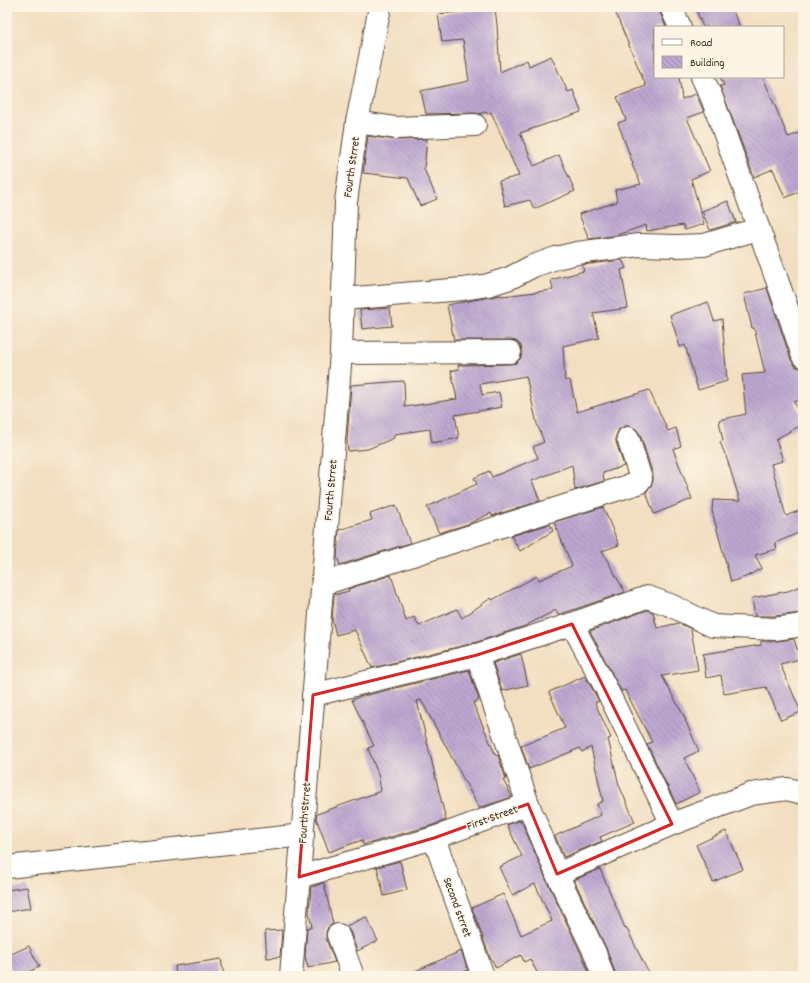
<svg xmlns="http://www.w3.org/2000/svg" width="810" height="983" font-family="Dekko,sans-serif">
	<defs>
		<pattern id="building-back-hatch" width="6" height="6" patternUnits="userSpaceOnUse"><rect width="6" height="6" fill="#bda7d1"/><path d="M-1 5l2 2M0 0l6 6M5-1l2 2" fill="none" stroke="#9b88a9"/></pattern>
	</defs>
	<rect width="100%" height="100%" fill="#fcf5e5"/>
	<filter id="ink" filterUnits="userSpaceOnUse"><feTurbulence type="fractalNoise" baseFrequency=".025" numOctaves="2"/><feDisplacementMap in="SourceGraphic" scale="8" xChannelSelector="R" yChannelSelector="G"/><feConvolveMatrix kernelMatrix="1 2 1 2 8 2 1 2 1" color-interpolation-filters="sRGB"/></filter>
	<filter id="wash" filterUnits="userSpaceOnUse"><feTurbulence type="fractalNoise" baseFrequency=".012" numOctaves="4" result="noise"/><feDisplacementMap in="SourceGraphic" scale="16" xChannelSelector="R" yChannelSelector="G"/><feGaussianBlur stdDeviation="0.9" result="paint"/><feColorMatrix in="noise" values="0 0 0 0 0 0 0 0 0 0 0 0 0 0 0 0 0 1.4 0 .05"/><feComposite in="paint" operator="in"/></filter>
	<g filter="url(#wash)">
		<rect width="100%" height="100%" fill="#f2dec0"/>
		<g id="blocks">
			<g fill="url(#building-back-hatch)">
				<path d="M 613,7 L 659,7 L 660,12 L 666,27 L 655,27 L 655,77 L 679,77 L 682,99 L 696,94 L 704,112 L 687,118 L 710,171 L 691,179 L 704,224 L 685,230 L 683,225 L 647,231 L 646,225 L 614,236 L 589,239 L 579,214 L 617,202 L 615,190 L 641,184 L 632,165 L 633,164 L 618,123 L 626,120 L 617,97 L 646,86 Z"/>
				<path d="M 695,7 L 731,7 L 740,27 L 703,27 Z"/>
				<path d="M 495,8 L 497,25 L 500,72 L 527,60 L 529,66 L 551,56 L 568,92 L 573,90 L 581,112 L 520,133 L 534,166 L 559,155 L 575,191 L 534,209 L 530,200 L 505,206 L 499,181 L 519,176 L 491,112 L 487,114 L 486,112 L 479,114 L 475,113 L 426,114 L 421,91 L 469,81 L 463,40 L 442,42 L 438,14 Z"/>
				<path d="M 720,77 L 763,77 L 788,137 L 803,132 L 803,190 L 785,198 L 773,169 L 754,177 L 747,158 L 720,86 L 724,85 Z"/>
				<path d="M 368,136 L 396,140 L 427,139 L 424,169 L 437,199 L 420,206 L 408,178 L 363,173 Z"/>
				<path d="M 728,201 L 736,222 L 710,230 L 702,211 Z"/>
				<path d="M 622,260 L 626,268 L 621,270 L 628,308 L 593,313 L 599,338 L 563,346 L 565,381 L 570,380 L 577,412 L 649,390 L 668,431 L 676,428 L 681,446 L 673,449 L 692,499 L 654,514 L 646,492 L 651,486 L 653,481 L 653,475 L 640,434 L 636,429 L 630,426 L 625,426 L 619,429 L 616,436 L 616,442 L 624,466 L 603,473 L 604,481 L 575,490 L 572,465 L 532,481 L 540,501 L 492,516 L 491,513 L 468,524 L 439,533 L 427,507 L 477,484 L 474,478 L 489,471 L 492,477 L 538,458 L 533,447 L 544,442 L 537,424 L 526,376 L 480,384 L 482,395 L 499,392 L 502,407 L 455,415 L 459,438 L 432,443 L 430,429 L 394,434 L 394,438 L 368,449 L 348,451 L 347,440 L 351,385 L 404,381 L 405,407 L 457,399 L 451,371 L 459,369 L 458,365 L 510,364 L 516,363 L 521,358 L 522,352 L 521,345 L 516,341 L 510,340 L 454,340 L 447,305 L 501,295 L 502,296 L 553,290 L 551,280 L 584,271 L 582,265 Z"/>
				<path d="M 767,288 L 791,360 L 795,366 L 800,368 L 803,368 L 803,399 L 794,402 L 803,420 L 803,424 L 776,439 L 783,461 L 771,464 L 786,516 L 803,509 L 803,531 L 775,543 L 777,549 L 755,555 L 762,568 L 748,576 L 731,582 L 712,511 L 713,500 L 740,501 L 727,459 L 720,442 L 723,441 L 719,420 L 746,414 L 742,375 L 765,373 L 754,328 L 752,328 L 744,294 Z"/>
				<path d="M 803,301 L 803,316 L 798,303 Z"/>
				<path d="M 708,302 L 714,321 L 722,319 L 727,381 L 698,390 L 685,345 L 680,347 L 670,315 Z"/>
				<path d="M 390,308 L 392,326 L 362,329 L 360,310 Z"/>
				<path d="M 396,505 L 410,543 L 340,565 L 337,556 L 339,530 L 372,520 L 370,514 Z"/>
				<path d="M 603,507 L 619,545 L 602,551 L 625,592 L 558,615 L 556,610 L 525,626 L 474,643 L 372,668 L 355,630 L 336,635 L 332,619 L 334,595 L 349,591 L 348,589 L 391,575 L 406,621 L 414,617 L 419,626 L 457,609 L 462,618 L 491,598 L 492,600 L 537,576 L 539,580 L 572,566 L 554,522 Z"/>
				<path d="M 550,524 L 553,531 L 520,551 L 511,536 Z"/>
				<path d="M 803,585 L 803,613 L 774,616 L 755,616 L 752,598 L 788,591 Z"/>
				<path d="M 647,610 L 653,612 L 657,628 L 679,623 L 691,629 L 698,670 L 662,676 L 686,720 L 685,720 L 699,751 L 684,758 L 700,792 L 676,804 L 647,744 L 652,742 L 625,690 L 621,691 L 590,631 Z"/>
				<path d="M 794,639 L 800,659 L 780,664 L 801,712 L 781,720 L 766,687 L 724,694 L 721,675 L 706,678 L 703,654 L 761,645 L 761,641 L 777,641 Z"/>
				<path d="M 521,654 L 528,685 L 502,691 L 493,663 Z"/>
				<path d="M 469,670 L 479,700 L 473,703 L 496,756 L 498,755 L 506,779 L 503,780 L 512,797 L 479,808 L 421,700 L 417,701 L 446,820 L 430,826 L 394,836 L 371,843 L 371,842 L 363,845 L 362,840 L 329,852 L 316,818 L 317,814 L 381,791 L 378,774 L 368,748 L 374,746 L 352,700 L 359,697 Z"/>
				<path d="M 585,676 L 599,701 L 595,703 L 611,738 L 608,739 L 619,785 L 635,822 L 600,837 L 602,841 L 564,857 L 555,836 L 601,815 L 597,804 L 603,801 L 591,747 L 582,752 L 580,748 L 529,769 L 521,746 L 565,728 L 549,692 Z"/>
				<path d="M 521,820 L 546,879 L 583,958 L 590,976 L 539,976 L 530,959 L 524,962 L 521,955 L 496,968 L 492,960 L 491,960 L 472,908 L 503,894 L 521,935 L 552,921 L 535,884 L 512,895 L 499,867 L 522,856 L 507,825 Z"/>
				<path d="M 726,831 L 743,869 L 713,882 L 696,845 Z"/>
				<path d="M 400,861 L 407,890 L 384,896 L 377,867 Z"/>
				<path d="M 600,869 L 625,928 L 626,927 L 650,976 L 615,976 L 615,972 L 606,948 L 574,880 Z"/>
				<path d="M 324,883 L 333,924 L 328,927 L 326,932 L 326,939 L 335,962 L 308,968 L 305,956 L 307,928 L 312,927 L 309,913 L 311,887 Z"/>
				<path d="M 27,887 L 31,908 L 7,912 L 7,890 Z"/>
				<path d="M 366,917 L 378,941 L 357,951 L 350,931 L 346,926 Z"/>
				<path d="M 282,930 L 280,957 L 267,958 L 265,931 Z"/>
				<path d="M 29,946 L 39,967 L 20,976 L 14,976 L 7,962 L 7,956 Z"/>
				<path d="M 461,951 L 468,970 L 455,976 L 404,976 Z"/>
				<path d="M 221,959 L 224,976 L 176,976 L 175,966 Z"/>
			</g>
		</g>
	</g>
	<g filter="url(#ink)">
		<use href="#blocks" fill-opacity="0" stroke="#564536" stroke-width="1"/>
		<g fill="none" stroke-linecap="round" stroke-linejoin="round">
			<g stroke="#564536" stroke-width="24">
				<g id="minor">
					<path d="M 671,7 L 680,27"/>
					<path d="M 702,77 L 712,98 L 787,308 L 803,356"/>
					<path d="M 357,122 L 396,128 L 475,125"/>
					<path d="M 343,299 L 463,289 L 488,285 L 510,278 L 533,266 L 556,258 L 577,253 L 639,245 L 677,246 L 704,245 L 758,229"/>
					<path d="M 341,353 L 510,352"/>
					<path d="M 323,584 L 508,524 L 638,483 L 641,479 L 628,438"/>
					<path d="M 477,655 L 528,804"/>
					<path d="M 313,695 L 477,655 L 572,624 L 647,597 L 670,605 L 713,626 L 775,629 L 803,625"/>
					<path d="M 672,824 L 751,794 L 787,789 L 803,793"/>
					<path d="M 434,838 L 483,976"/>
					<path d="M 7,867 L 303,835"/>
					<path d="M 557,874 L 672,824 L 606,688 L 572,624"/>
					<path d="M 299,877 L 434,838 L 528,804 L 557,874 L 595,953 L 603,976"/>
					<path d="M 338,935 L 353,976"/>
					<path d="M 291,976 L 341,353 L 346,202 L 357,122 L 380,7"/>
				</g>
			</g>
			<use href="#minor" stroke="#fff" stroke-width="22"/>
		</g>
	</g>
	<path fill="none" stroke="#d62828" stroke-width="3" stroke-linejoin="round" d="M 572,624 L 672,824 L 557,874 L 528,804 L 434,838 L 299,877 L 313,695 L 477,655 Z"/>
	<g text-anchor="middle" stroke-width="3" stroke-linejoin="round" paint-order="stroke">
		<g font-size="12" fill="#3b2a1e" stroke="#fcf5e5">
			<text transform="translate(351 167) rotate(-82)" y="4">Fourth Strret</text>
			<text transform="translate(330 490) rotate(-85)" y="4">Fourth Strret</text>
			<text transform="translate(304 813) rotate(-86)" y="4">Fourth Strret</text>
			<text transform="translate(492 817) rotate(-20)" y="4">First Street</text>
			<text transform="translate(458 907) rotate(70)" y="4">Second strret</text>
		</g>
	</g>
	<rect width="810" height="983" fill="none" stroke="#fcf5e5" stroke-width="24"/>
	<rect x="654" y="26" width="130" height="52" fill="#fcf5e5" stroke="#afa495"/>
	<rect x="662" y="39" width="20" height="6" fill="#ffffff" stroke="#afa495"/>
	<text x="690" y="46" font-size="12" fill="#3b2a1e">Road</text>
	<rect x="662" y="56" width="20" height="12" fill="url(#building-back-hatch)" stroke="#afa495"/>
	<text x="690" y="66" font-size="12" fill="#3b2a1e">Building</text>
</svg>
